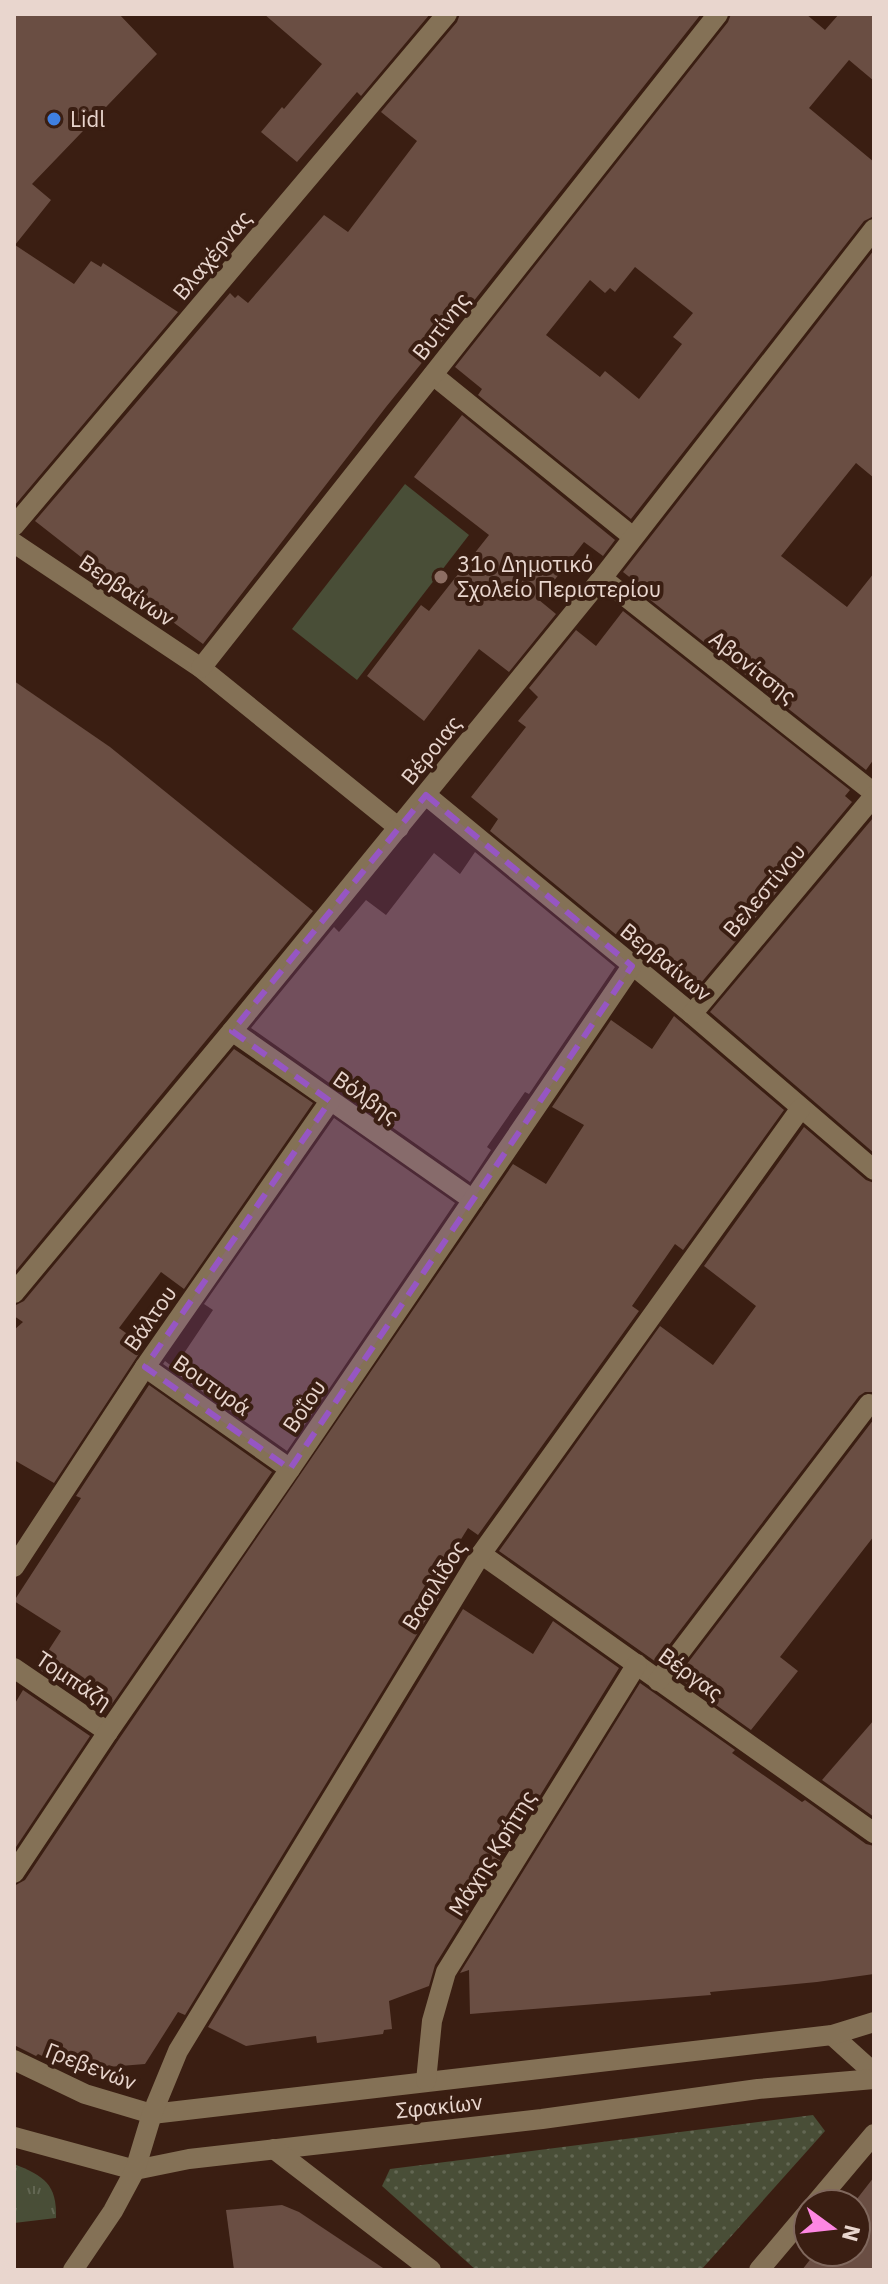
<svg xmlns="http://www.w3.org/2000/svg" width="888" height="2284" font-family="'IBM Plex Sans',sans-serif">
	<defs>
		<pattern id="grass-tufts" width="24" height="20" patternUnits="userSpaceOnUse" patternTransform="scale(2)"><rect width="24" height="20" fill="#494e37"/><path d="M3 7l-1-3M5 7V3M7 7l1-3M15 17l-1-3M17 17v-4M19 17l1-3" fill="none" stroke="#636753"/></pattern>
		<pattern id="park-dots" width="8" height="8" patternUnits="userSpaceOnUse" patternTransform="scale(2)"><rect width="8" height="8" fill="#494e37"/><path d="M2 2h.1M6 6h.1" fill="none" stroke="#636753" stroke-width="1.8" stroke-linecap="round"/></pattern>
	</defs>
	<rect width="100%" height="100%" fill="#3a1e12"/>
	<path fill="url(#grass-tufts)" d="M 14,2164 C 44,2176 57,2184 56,2218 L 14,2223 Z"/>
	<path fill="url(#park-dots)" d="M 813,2115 L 825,2131 L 701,2270 L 476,2270 L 382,2186 L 390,2169 Z"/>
	<path fill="#494e37" d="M 405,484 L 469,535 L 357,680 L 292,629 Z"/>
	<g fill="#6a4e43" fill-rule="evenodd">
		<path d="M 14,14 L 119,14 L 157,54 L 32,184 L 51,200 L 15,245 L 74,284 L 91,261 L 101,267 L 103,263 L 178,312 L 15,505 Z"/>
		<path d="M 264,14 L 430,14 L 361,96 L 357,92 L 297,162 L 261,132 L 282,107 L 284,109 L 322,64 Z"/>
		<path d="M 460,14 L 701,14 L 435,350 L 433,349 L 386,407 L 203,644 L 96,566 L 95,568 L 35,521 L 230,293 L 235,298 L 238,295 L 248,303 L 324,215 L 348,232 L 417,141 L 381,112 L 457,22 Z"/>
		<path d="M 731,14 L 806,14 L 825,30 L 839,14 L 874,14 L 874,81 L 849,60 L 809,108 L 874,162 L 874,216 L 864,221 L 631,519 L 478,395 L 482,389 L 455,367 L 728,22 ZM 635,267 L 693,313 L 673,337 L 682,344 L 639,399 L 605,371 L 600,377 L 546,335 L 590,280 L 605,293 L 610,288 L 615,292 Z"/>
		<path d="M 874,250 L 874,478 L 856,463 L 781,556 L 847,607 L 874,573 L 874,759 L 866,770 L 639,591 L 642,587 L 623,572 Z"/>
		<path d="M 462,415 L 615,540 L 603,556 L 584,542 L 539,600 L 556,614 L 509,672 L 479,649 L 424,721 L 367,676 L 421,605 L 429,611 L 489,535 L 414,477 Z"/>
		<path d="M 623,611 L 850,790 L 845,796 L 852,802 L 690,996 L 696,984 L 636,937 L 630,946 L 490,831 L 498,819 L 471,797 L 526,727 L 518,721 L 538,697 L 529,688 L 576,630 L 596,646 Z"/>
		<path d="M 14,681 L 110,747 L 313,911 L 14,1273 Z"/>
		<path d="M 873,818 L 874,819 L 874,1153 L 710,1012 Z"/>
		<path d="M 475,852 L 615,967 L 529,1094 L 525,1092 L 487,1147 L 491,1150 L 470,1182 L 251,1028 L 334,927 L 339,932 L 366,900 L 386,915 L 434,853 L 460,874 Z"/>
		<path d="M 674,1016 L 784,1110 L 683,1250 L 675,1244 L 632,1306 L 639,1311 L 478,1535 L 468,1528 L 430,1589 L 441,1595 L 185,2015 L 178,2012 L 145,2064 L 71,2070 L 38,2054 L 36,2056 L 14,2045 L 14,1886 L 25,1880 L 119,1739 L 513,1164 L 546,1184 L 584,1125 L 552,1107 L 611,1020 L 652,1049 Z"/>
		<path d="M 234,1049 L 313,1103 L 184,1289 L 161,1272 L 119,1328 L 144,1346 L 54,1483 L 14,1460 L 14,1330 L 23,1322 L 14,1316 L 14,1306 L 24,1301 Z"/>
		<path d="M 334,1118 L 455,1203 L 287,1451 L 163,1364 L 165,1361 L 174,1368 L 213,1310 L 204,1304 Z"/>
		<path d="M 804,1127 L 866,1180 L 874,1183 L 874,1392 L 865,1392 L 859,1396 L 656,1662 L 499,1551 L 660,1326 L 713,1365 L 756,1306 L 704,1266 Z"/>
		<path d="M 149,1385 L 272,1472 L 105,1714 L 37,1668 L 61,1631 L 14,1601 L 81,1498 L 76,1496 Z"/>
		<path d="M 874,1419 L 874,1536 L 780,1657 L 798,1671 L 751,1730 L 677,1677 Z"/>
		<path d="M 463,1609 L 533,1654 L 553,1621 L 619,1668 L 435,1965 L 429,1986 L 389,2001 L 392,2029 L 384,2030 L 383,2034 L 317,2043 L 316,2036 L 246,2046 L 208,2027 Z"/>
		<path d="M 640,1683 L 735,1750 L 732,1753 L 802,1802 L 805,1800 L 866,1844 L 874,1846 L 874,1974 L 817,1982 L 710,1992 L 711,1995 L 470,2014 L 469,1970 L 460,1973 Z"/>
		<path d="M 23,1690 L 90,1736 L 14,1850 L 14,1705 Z"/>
		<path d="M 874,1720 L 874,1817 L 822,1780 Z"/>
		<path d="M 874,2177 L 874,2270 L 802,2270 L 816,2252 L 856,2252 L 856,2204 L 853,2204 Z"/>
		<path d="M 282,2205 L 299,2212 L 386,2270 L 234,2270 L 226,2210 Z"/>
	</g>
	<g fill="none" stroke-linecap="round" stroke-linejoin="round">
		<g stroke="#847156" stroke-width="20">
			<path d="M 433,375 L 633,537"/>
			<path d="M 14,526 L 447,14"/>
			<path d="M 14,543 L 201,668 L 399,828"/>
			<path d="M 602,578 L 874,793"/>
			<path d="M 201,668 L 718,14"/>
			<path d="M 426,795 L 692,1014 L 874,1170"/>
			<path d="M 692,1014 L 874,796"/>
			<path d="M 232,1031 L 473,1200"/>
			<path d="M 14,1293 L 232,1031 L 602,578 L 874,229"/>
			<path d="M 145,1367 L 290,1469"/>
			<path d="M 481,1554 L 874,1833"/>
			<path d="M 14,1567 L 145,1367 L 330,1101"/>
			<path d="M 14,1668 L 108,1732"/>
			<path d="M 658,1681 L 869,1404"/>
			<path d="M 14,1873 L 108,1732 L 290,1469 L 632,966"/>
			<path d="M 832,2035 L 874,2073"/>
			<path d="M 14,2060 L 85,2094 L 152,2114 L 832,2035 L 874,2022"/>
			<path d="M 426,2081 L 432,2021 L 446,1972 L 637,1664"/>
			<path d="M 14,2137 L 135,2170 L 189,2159 L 542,2119 L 758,2089 L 874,2079"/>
			<path d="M 274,2149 L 431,2270"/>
			<path d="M 815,2204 L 874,2134"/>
			<path d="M 73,2270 L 113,2211 L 135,2170 L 152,2114 L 178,2051 L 481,1554 L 801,1108"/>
			<path d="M 759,2270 L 808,2212"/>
		</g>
	</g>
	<path fill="#9656c3" fill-opacity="0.2" stroke="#9656c3" stroke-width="6" stroke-dasharray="16 10" stroke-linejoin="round" d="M 426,795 L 632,966 L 290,1469 L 145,1367 L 330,1101 L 232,1031 Z"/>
	<circle fill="#3f7fe0" stroke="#3a1e12" stroke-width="3" cx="54" cy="119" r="8"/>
	<circle fill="#8d6e63" stroke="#3a1e12" stroke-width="3" cx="441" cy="577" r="8"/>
	<g text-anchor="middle" stroke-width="8" stroke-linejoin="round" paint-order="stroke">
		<g font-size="22" fill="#e9d6ce" stroke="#3a1e12" text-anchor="start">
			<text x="70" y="127">Lidl</text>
			<text x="457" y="572">31ο Δημοτικό<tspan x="457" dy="25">Σχολείο Περιστερίου</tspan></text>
		</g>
		<g font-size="22" fill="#e9d6ce" stroke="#3a1e12">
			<text transform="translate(212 255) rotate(-50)" y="8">Βλαχέρνας</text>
			<text transform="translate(441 326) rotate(-52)" y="8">Βυτίνης</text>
			<text transform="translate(127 590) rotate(34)" y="8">Βερβαίνων</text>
			<text transform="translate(753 667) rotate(38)" y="8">Αβονίτσης</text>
			<text transform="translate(431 750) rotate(-51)" y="8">Βέροιας</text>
			<text transform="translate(764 890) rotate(-50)" y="8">Βελεστίνου</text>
			<text transform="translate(666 962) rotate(39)" y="8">Βερβαίνων</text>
			<text transform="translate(366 1097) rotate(35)" y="8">Βόλβης</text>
			<text transform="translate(150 1318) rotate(-55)" y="8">Βάλτου</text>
			<text transform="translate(212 1385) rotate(35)" y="8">Βουτυρά</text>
			<text transform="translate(304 1406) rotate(-56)" y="8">Βοΐου</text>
			<text transform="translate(434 1585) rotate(-58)" y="8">Βασιλίδος</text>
			<text transform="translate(691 1674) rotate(36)" y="8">Βέργας</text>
			<text transform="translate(74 1680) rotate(34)" y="8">Τομπάζη</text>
			<text transform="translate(492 1853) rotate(-58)" y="8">Μάχης Κρήτης</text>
			<text transform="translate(91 2066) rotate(21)" y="8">Γρεβενών</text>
			<text transform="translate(439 2106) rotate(-6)" y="8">Σφακίων</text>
		</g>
	</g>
	<rect width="888" height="2284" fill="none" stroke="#e9d6ce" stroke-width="32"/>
	<g transform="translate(832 2228) rotate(105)"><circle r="38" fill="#3a1e12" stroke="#80685d" stroke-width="2"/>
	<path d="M0-6L14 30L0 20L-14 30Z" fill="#fd86e2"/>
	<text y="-12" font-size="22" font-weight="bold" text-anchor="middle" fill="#e9d6ce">N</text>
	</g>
</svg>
